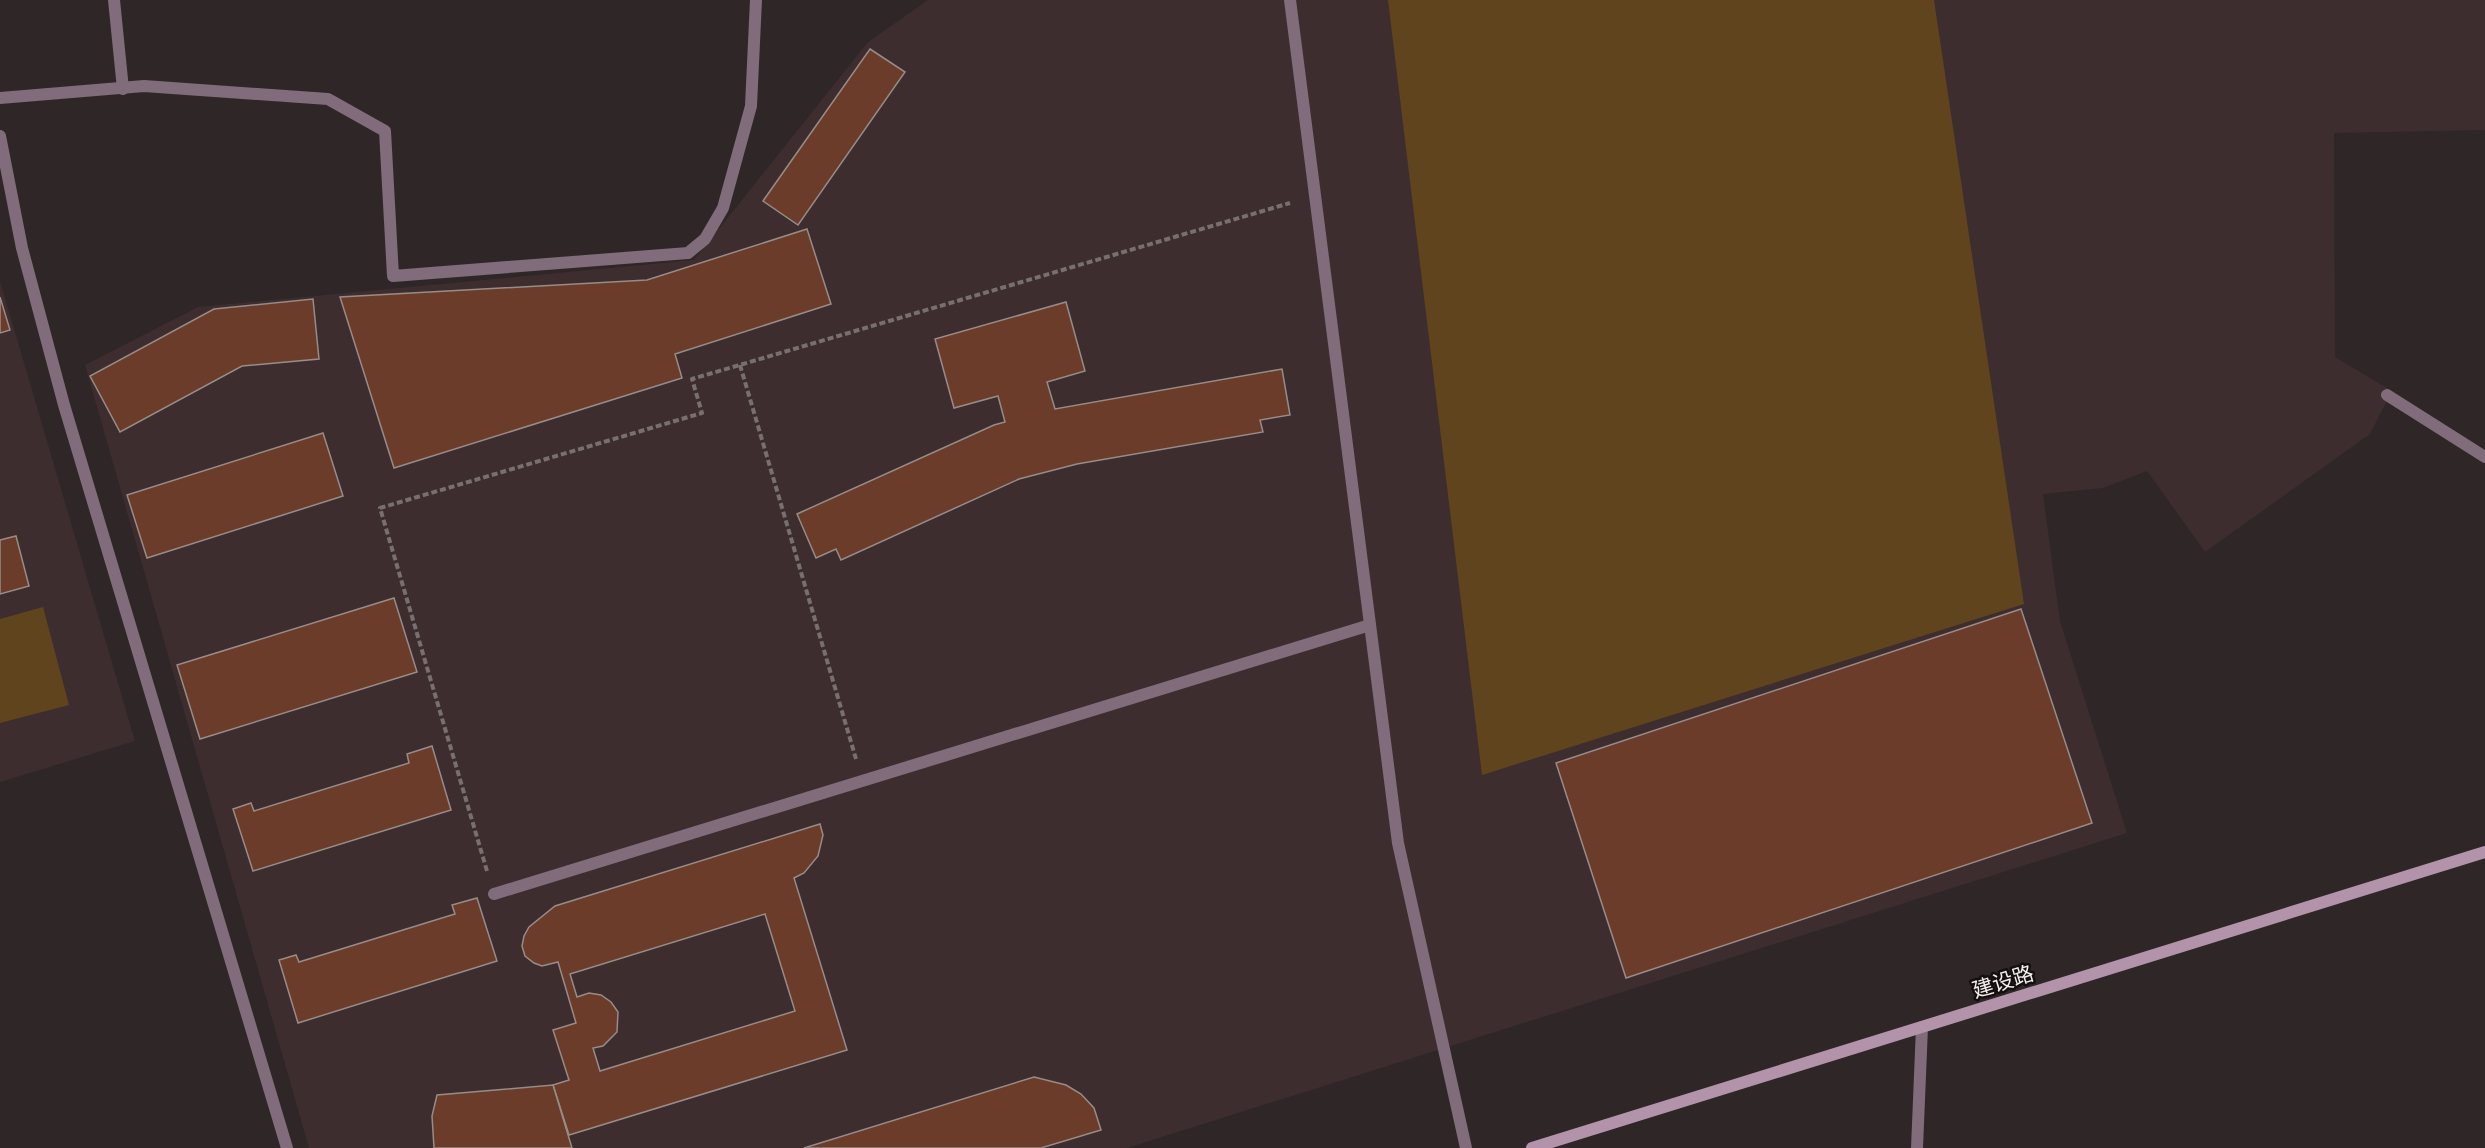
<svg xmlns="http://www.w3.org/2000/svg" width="2485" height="1148" font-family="Montserrat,'Noto Sans SC',sans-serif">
	<rect width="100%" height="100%" fill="#2f2627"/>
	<g fill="#3d2d2f">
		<path d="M 928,0 L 2485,0 L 2485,130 L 2334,133 L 2335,357 L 2392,391 L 2370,434 L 2205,552 L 2147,471 L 2103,488 L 2043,494 L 2060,621 L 2127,833 L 1127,1148 L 309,1148 L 85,365 L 198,307 L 694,260 L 868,42 Z"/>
		<path d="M 0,281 L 135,741 L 0,782 Z"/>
	</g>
	<g fill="#60441e">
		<path d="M 1388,0 L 1934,0 L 2024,604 L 1482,775 Z"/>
		<path d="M 43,607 L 69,705 L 0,723 L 0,619 Z"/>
	</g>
	<g fill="#6b3c2a" stroke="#978c88" stroke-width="1.5" fill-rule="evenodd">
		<path d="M 870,49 L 905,72 L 798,225 L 763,201 Z"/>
		<path d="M 807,229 L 831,304 L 675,354 L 682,378 L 394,468 L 340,297 L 647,280 Z"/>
		<path d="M 0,297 L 10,330 L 0,333 Z"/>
		<path d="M 313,299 L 319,359 L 242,366 L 120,432 L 90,376 L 214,309 Z"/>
		<path d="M 1066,302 L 1085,371 L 1047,382 L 1055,409 L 1282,369 L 1290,415 L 1260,420 L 1263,432 L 1077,464 L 1019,479 L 841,560 L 836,549 L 816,558 L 797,514 L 994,425 L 1005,422 L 998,396 L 954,408 L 935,339 Z"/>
		<path d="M 323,433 L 343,496 L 147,558 L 127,495 Z"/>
		<path d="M 16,536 L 29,586 L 0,594 L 0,540 Z"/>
		<path d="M 394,598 L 417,672 L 200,739 L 177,665 Z"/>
		<path d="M 2021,609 L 2092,823 L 1626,978 L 1556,763 Z"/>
		<path d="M 432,746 L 451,810 L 253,871 L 233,809 L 251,803 L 254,811 L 409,763 L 407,754 Z"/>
		<path d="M 820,824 L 823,835 L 818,856 L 804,873 L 794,878 L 847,1050 L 569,1135 L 553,1085 L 569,1080 L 553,1030 L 576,1023 L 558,962 L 542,966 L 534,963 L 525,956 L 522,946 L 524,936 L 529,927 L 555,906 ZM 765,914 L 795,1011 L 600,1071 L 593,1048 L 603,1046 L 617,1032 L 618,1012 L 611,1002 L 601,995 L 589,993 L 577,997 L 570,974 Z"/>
		<path d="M 477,898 L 497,961 L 298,1023 L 279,960 L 296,955 L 299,962 L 455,914 L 452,905 Z"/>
		<path d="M 1034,1077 L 1066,1085 L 1081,1094 L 1094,1108 L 1101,1130 L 1041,1148 L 804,1148 Z"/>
		<path d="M 553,1085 L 572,1148 L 434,1148 L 432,1116 L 437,1095 Z"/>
	</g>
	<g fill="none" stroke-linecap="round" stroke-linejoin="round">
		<g stroke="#776f70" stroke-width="4" stroke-dasharray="6 3" stroke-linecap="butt">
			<path d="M 740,365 L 856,759"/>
			<path d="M 487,871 L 380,508 L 702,413 L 692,379 L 1290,203"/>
		</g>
		<g stroke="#806c7a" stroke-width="12">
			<path d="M 114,0 L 123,89"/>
			<path d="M 1290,0 L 1398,843 L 1466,1148"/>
			<path d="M 0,98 L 144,86 L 328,99 L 385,131 L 393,276 L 688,253 L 705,239 L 723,208 L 751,106 L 756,0"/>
			<path d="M 494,894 L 1370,625"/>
		</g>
		<g stroke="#806c7a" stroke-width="12">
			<path d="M 0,136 L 22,248 L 64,405 L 287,1148"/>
			<path d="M 2387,395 L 2485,457"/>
			<path d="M 1917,1148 L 1922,1027"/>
		</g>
		<path stroke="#b293a9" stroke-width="12" d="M 1532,1148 L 2485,852"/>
	</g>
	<g text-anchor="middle" stroke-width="5" stroke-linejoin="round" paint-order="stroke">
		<g font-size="21" fill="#f5efef" stroke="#141010">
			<text transform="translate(2003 982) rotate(-17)" y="7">建设路</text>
		</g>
	</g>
</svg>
